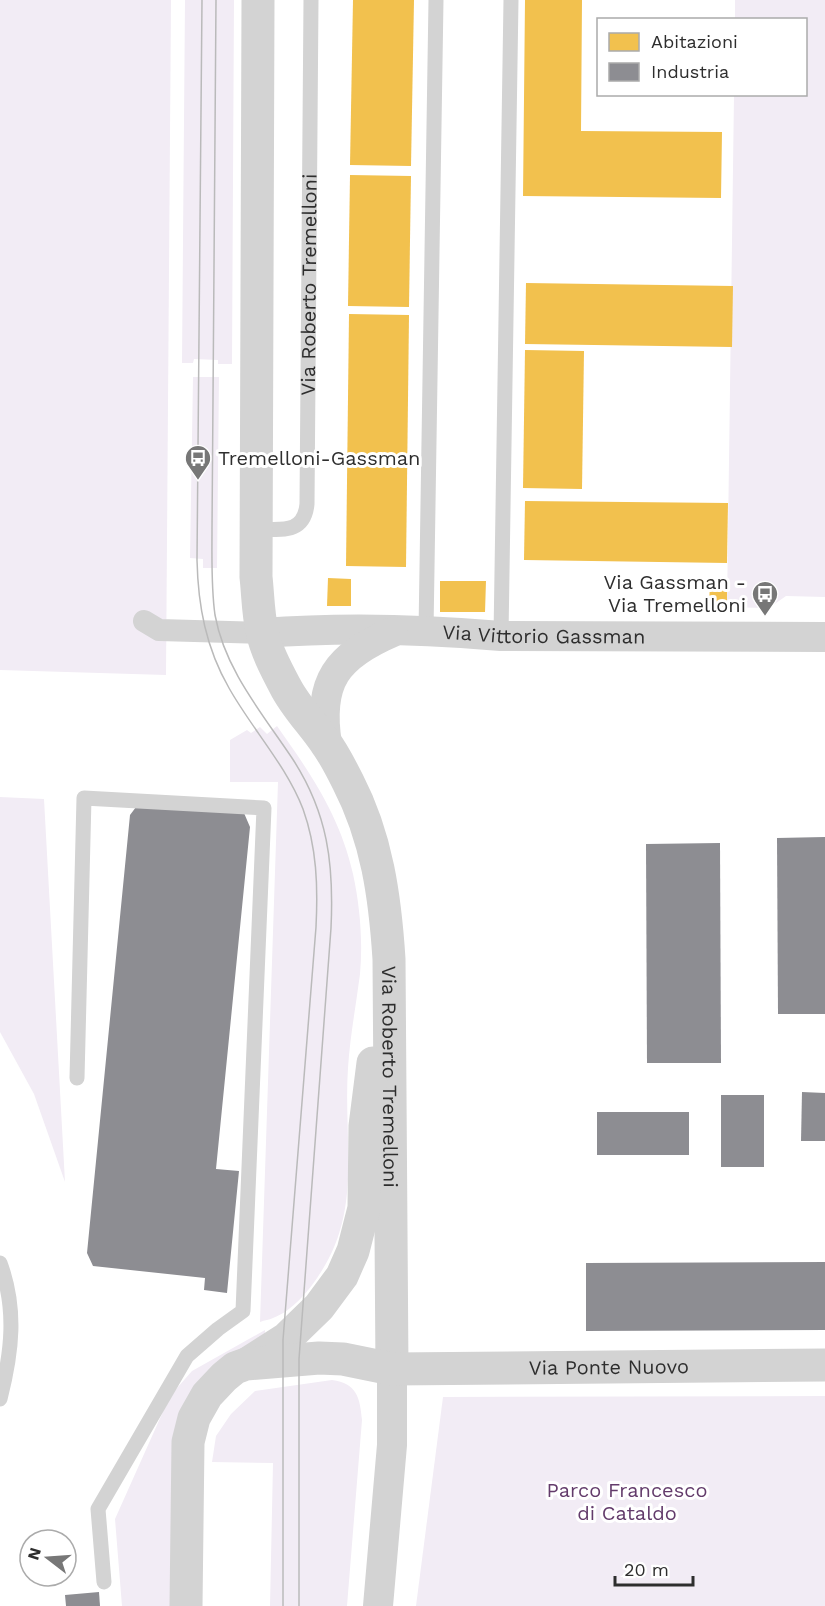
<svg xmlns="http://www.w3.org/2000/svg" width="825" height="1606" font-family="'Work Sans',sans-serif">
	<rect width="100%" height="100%" fill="#fff"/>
	<g fill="#f2ecf5">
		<path d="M 0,0 L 171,0 L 166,675 L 0,670 Z"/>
		<path d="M 185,0 L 234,0 L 232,364 L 218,364 L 218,360 L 194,359 L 193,363 L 182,363 Z"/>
		<path d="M 735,0 L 825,0 L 825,597 L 786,596 L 769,608 L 727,607 L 734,95 L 806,94 L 806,20 L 735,19 Z"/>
		<path d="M 193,377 L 219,377 L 217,568 L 203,568 L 203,559 L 190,558 Z"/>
		<path d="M 277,726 C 311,774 340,816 353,874 C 360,906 363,942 360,974 C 356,1005 350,1037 348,1068 C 343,1142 363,1210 319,1275 C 308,1292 292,1311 273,1318 C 269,1320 265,1320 260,1322 L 278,782 L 230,782 L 230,740 L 247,730 L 251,733 L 260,727 L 267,734 Z"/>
		<path d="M 0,797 L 44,799 L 65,1182 L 34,1094 L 0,1032 Z"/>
		<path d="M 265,1330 L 265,1346 L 208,1418 L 202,1447 L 189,1606 L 122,1606 L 115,1519 L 170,1396 L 192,1371 Z"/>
		<path d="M 332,1380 C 357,1383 360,1398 362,1420 L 347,1606 L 270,1606 L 273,1463 L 212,1462 L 216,1436 L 231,1414 L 255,1391 Z"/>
		<path d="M 825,1396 L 825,1606 L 416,1606 L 443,1397 Z"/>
	</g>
	<g fill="#f2c14e">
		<path d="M 353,0 L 414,0 L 411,166 L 350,165 Z"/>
		<path d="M 525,0 L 582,0 L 581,131 L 722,132 L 721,198 L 523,196 Z"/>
		<path d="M 350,175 L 411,176 L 409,307 L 348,306 Z"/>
		<path d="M 526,283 L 733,286 L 732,347 L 525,344 Z"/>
		<path d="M 349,314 L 409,315 L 406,567 L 346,566 Z"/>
		<path d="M 525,350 L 584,351 L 582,489 L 523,488 Z"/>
		<path d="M 525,501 L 728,503 L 727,563 L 524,560 Z"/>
		<path d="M 328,578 L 351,579 L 351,606 L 327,606 Z"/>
		<path d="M 440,581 L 486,581 L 485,612 L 440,612 Z"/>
		<path d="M 710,581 L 727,581 L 727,607 L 709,607 Z"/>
	</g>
	<g fill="#8d8d92">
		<path d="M 139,803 L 244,813 L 250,827 L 216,1169 L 239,1171 L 227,1293 L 204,1290 L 205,1278 L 93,1266 L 87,1253 L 130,815 Z"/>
		<path d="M 825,837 L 825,1014 L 778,1014 L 777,838 Z"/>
		<path d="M 720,843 L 721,1063 L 647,1063 L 646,844 Z"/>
		<path d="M 802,1092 L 825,1093 L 825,1141 L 801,1141 Z"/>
		<rect x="721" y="1095" width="43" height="72"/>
		<rect x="597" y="1112" width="92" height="43"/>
		<path d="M 825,1262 L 825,1330 L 586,1331 L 586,1263 Z"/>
		<path d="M 99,1592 L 100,1606 L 66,1606 L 65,1595 Z"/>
	</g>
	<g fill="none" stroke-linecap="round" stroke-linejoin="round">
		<g stroke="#d3d3d3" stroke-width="15">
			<path id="s1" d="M 256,529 C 280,529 304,535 307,504 L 311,0"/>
			<path d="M 426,631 L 436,0"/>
			<path d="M 501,636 L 511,0"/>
			<path d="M 77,1078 L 84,798 L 264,808 L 243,1311 L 218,1329 L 187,1356 L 98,1509 L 104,1582"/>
			<path d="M 0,1263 C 17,1309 12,1352 0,1399"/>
		</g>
		<path stroke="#d3d3d3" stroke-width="22" d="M 144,621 L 159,630 L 262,633"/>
		<g stroke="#d3d3d3" stroke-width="30">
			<path id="s2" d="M 262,633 C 341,627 422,629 501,636 L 825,637"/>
			<path d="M 327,744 C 317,681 337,656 393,632"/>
			<path d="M 378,1606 L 392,1445 L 392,1369"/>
		</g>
		<g stroke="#d3d3d3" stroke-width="33">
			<path id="s3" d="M 258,0 L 256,577 C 258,595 258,613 262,631 C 266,650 276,669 285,686 C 295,706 312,723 325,742 C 334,754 341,768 348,782 C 377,838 385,897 389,959 L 392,1369"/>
			<path d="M 250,1362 L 286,1339 L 319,1307 L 342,1276 L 353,1251 L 364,1208 L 365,1126 L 373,1063"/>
			<path id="s4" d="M 186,1606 L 188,1442 L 194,1418 L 207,1395 L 224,1377 L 235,1368 L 246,1364 L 319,1358 L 343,1359 L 392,1369 L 825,1365"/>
		</g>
		<g stroke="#bababa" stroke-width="1.5">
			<path d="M 202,0 L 197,560 C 198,606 206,648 229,688 C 252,729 286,765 303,809 C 317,848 318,887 316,927 L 283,1340 L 283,1606"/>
			<path d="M 216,0 C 215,133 214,266 213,399 C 213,442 212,485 212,529 C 212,558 211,587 215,615 C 225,670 262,713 292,758 C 328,813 334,864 331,928 L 299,1359 L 299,1606"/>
		</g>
	</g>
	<defs>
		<g id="bus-pin" transform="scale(1.35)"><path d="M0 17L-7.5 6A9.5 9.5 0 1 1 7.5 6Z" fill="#777" stroke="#fff"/><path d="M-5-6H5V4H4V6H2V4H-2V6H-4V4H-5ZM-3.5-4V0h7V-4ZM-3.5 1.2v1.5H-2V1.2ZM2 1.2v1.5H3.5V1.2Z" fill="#fff"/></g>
	</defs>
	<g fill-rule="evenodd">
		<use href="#bus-pin" x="198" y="458"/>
		<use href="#bus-pin" x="765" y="594"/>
	</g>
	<g text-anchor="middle" stroke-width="6" stroke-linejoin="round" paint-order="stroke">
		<g font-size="20" fill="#2e2e2e" stroke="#fff">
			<text dy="7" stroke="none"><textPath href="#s1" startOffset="285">Via Roberto Tremelloni</textPath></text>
			<text dy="7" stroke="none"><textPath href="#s2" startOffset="282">Via Vittorio Gassman</textPath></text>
			<text dy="7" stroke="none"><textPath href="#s3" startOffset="1107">Via Roberto Tremelloni</textPath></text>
			<text dy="7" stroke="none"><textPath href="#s4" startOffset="630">Via Ponte Nuovo</textPath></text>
		</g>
		<g font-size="20" fill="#2e2e2e" stroke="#fff" text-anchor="start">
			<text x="218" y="465">Tremelloni-Gassman</text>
			<text x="746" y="589" text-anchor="end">Via Gassman -<tspan x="746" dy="23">Via Tremelloni</tspan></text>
		</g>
		<g font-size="20" fill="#633b6b" stroke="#fff">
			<text x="627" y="1497">Parco Francesco<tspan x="627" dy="23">di Cataldo</tspan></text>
		</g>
	</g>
	<rect x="597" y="18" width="210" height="78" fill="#ffffff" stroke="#ababab" stroke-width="1.5"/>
	<rect x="609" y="33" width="30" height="18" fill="#f2c14e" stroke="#ababab" stroke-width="1.5"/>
	<text x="651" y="48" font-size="18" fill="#2e2e2e">Abitazioni</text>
	<rect x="609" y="63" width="30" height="18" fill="#8d8d92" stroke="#ababab" stroke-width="1.5"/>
	<text x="651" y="78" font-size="18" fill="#2e2e2e">Industria</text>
	<g transform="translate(48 1558) rotate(287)"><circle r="28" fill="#ffffff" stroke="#ababab" stroke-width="1.5"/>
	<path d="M0-4.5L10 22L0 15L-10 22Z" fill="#777777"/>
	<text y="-9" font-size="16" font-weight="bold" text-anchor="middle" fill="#2e2e2e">N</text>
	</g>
	<path d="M615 1576v9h78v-9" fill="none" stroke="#2e2e2e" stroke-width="3"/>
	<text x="624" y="1576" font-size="18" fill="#2e2e2e" stroke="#ffffff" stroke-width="4.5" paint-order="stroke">20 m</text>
</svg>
